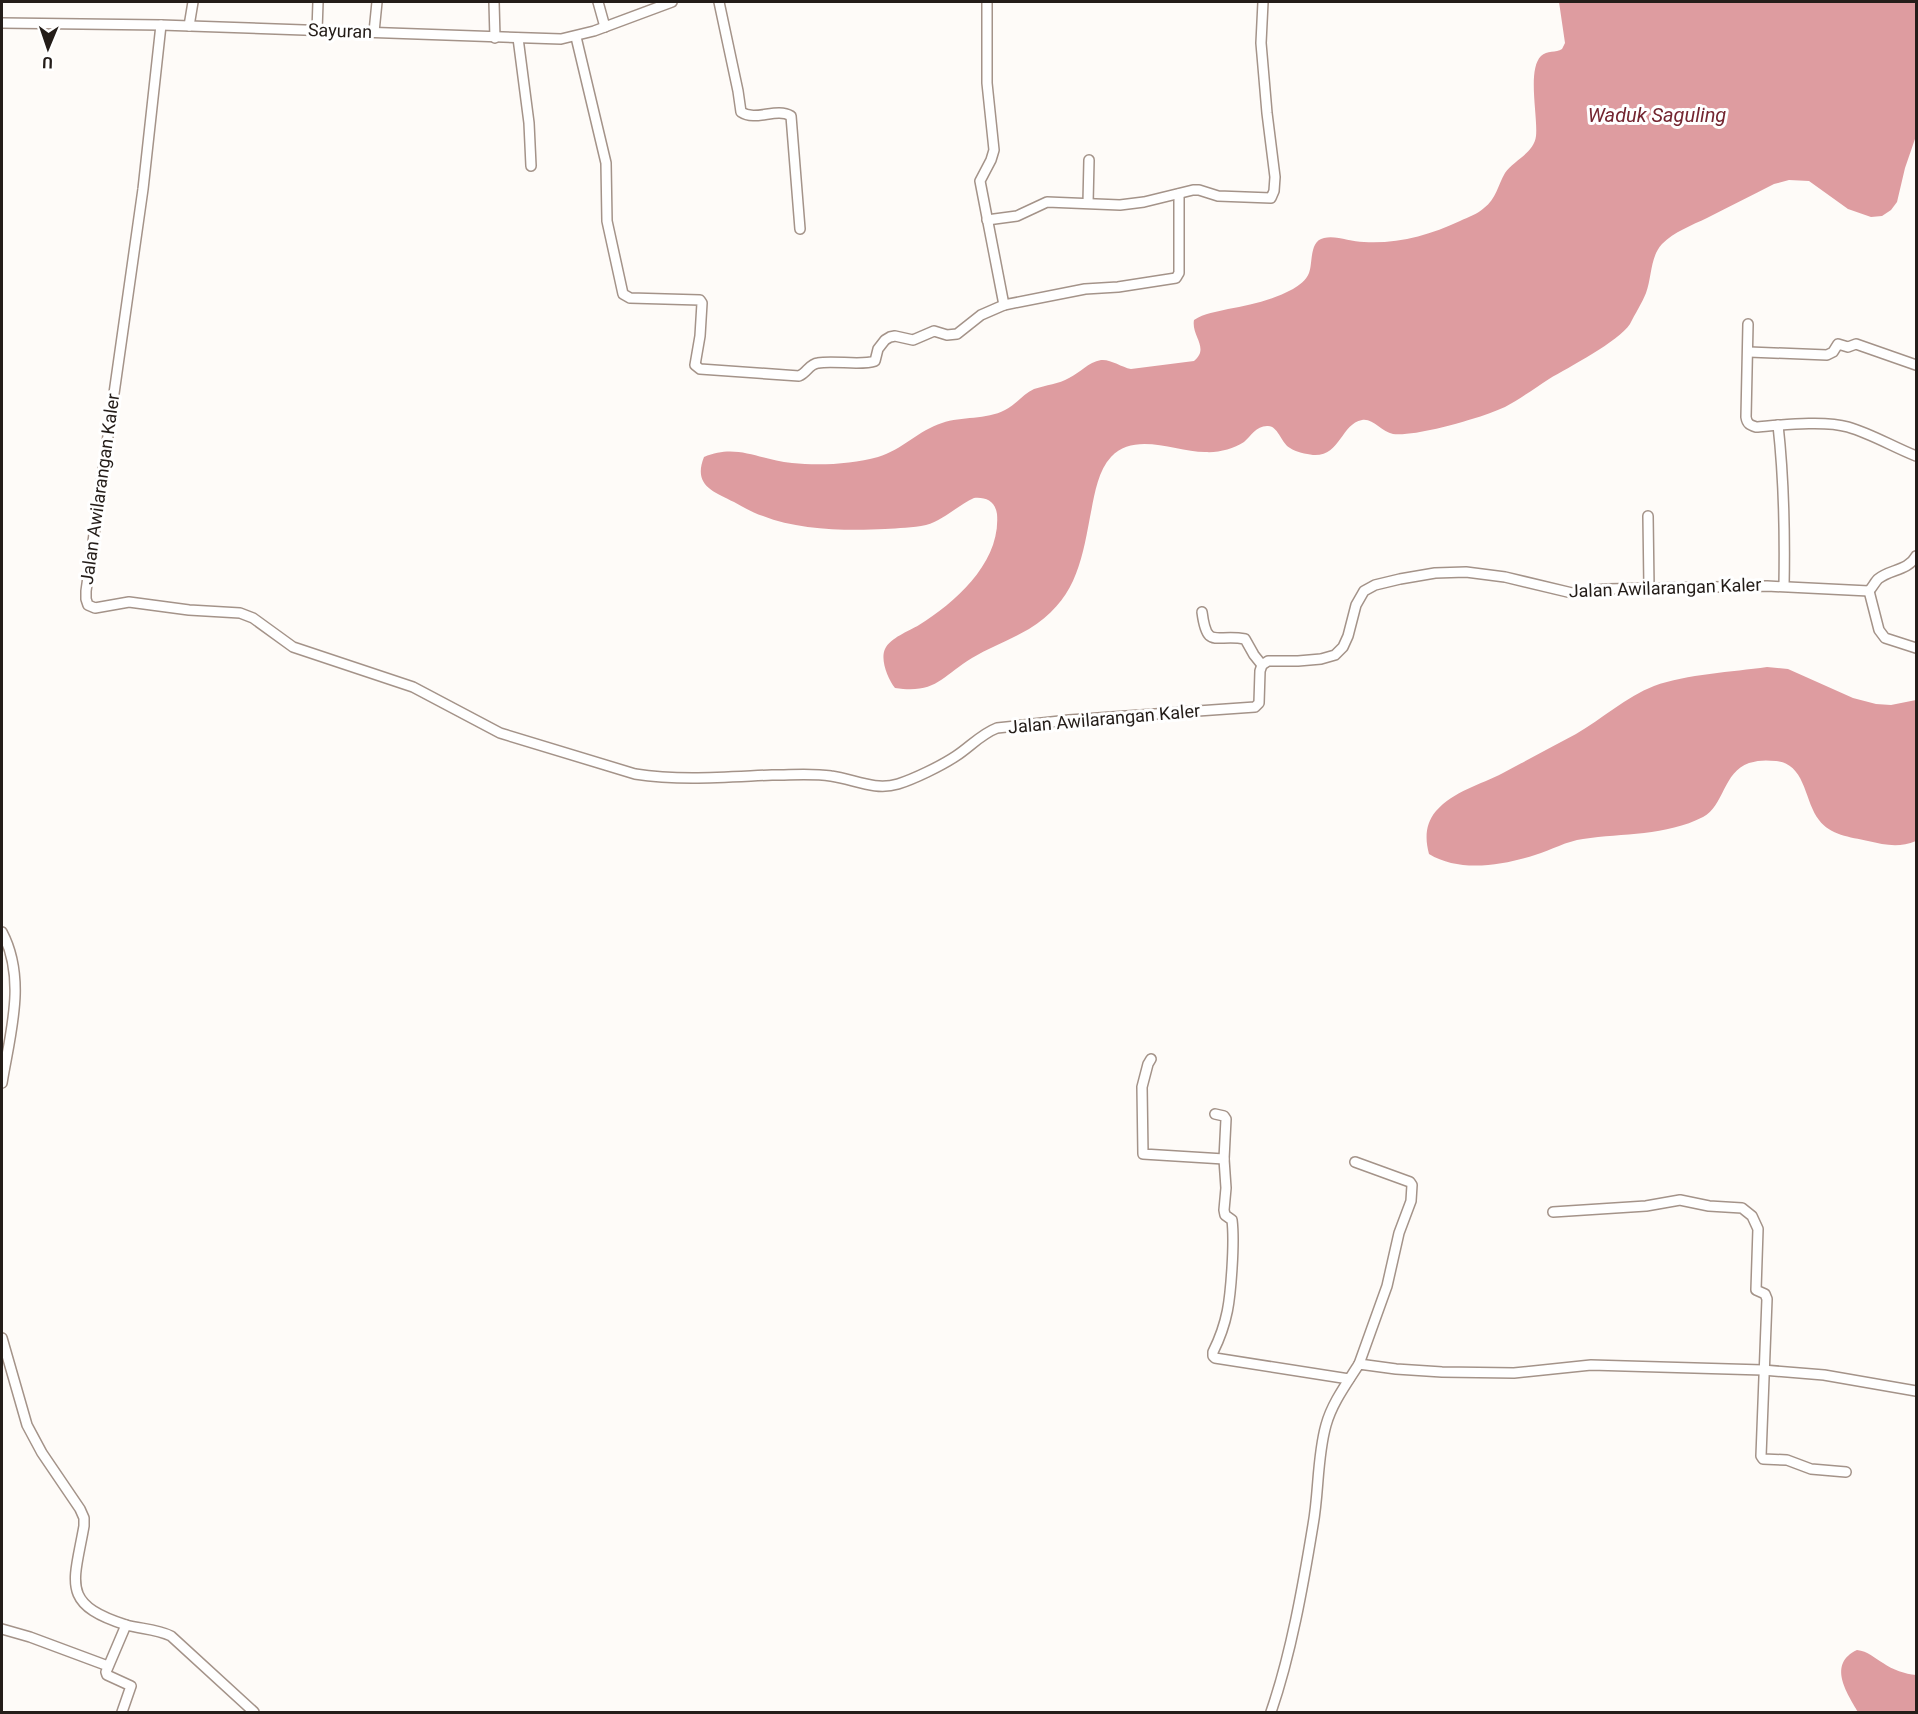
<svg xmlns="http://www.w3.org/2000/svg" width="1918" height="1714" font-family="Roboto,sans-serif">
	<rect width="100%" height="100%" fill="#fefbf8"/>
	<g fill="#de9ca0">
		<path d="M 1559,2 L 1916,2 L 1916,136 L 1905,168 L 1897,202 L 1891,210 L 1882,216 L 1871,217 L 1848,209 L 1809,181 L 1789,180 L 1774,184 C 1752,195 1729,207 1707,218 C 1692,225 1674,232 1662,244 C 1650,257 1652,277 1646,293 C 1642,303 1635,314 1630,324 C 1618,342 1569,367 1549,379 C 1535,388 1520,399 1505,407 C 1495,411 1483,416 1472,419 C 1453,425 1413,436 1393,434 C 1382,432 1373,418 1362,420 C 1341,424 1340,457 1313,455 C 1306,454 1296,452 1290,448 C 1281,443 1278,425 1267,426 C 1256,426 1251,436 1244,442 C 1233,449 1218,453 1205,452 C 1176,452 1135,431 1111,457 C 1097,472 1094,498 1090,517 C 1081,566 1074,601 1029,629 C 1010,640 990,647 972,658 C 941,677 936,694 895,688 C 888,679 880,660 885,649 C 890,638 909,631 919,625 C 956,602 1001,562 997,514 C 995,501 986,497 974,498 C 958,505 944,520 926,525 C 913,528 898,528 885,529 C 847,531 798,530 763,516 C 753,513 743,507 734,502 C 712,491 693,485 704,457 C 737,443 759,460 792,463 C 820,466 852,464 878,457 C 902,450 919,430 942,423 C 962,416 986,420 1005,410 C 1016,405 1023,394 1034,389 C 1046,385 1059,384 1069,378 C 1080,373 1088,362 1101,360 C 1111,359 1121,367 1131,369 L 1194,361 C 1210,348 1191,336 1194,320 C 1204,313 1217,312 1228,309 C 1250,305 1273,300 1293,289 C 1299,285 1306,281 1309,273 C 1313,263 1309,241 1324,238 C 1336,235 1351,242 1364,242 C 1398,244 1430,235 1460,221 C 1468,217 1478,214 1484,208 C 1496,199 1498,185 1505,173 C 1514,160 1534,153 1536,136 C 1538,116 1527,70 1541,56 C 1547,50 1556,53 1562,49 L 1565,43 Z"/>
		<path d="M 1767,667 L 1788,669 L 1853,698 L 1876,704 L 1891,705 L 1916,700 L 1916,841 C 1899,848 1885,845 1868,841 C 1850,837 1830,835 1819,820 C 1804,801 1806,764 1776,761 C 1766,760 1759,760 1749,763 C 1723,772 1724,806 1703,817 C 1666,836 1623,833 1583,839 C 1567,841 1551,850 1535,855 C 1503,865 1460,873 1429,854 C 1425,839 1425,824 1436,811 C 1454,791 1480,785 1503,773 C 1527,760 1552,747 1576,734 C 1602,719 1626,697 1654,686 C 1687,674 1732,672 1767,667 Z"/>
		<path d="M 1857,1650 C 1868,1651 1874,1658 1883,1663 C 1893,1670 1905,1674 1916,1675 L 1916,1712 L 1858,1712 C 1847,1693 1827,1664 1857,1650 Z"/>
	</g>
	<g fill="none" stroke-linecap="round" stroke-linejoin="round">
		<g stroke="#a49389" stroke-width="12">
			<g id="street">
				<path d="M 494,2 L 495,38"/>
				<path d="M 598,2 L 605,27"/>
				<path d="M 719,2 L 738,91 L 741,112 C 756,122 776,107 791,116 L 800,229"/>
				<path d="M 987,2 L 987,83 L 994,150 L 991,160 L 980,181 L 1004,305 L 1085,289 L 1118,287 L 1176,278 L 1179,273 L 1179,194"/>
				<path d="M 2,23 L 161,25 L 561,39 L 594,31 L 672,2"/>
				<path d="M 161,25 L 143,189 L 86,591 L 86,599 L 88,605 L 95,608 L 129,602 L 189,610 L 240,613 L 253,618 L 293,647 L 413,687 L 500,733 L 635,774 C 680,781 726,777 772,775 C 792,775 812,773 831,776 C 854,779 874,791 898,784 C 914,779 941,766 956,756 C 970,747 981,734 997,728 L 1069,720 L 1255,707 L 1259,703 L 1260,671 L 1262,665 L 1268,661 L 1298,661 L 1321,659 L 1335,655 L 1343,647 L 1348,636 L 1356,605 L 1364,591 L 1375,585 L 1400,579 L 1435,573 L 1466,572 L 1505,577 L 1572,593 L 1606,589 L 1767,586 L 1869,591"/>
				<path d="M 189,26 L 193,2"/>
				<path d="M 317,31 L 318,2"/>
				<path d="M 374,32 L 377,2"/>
				<path d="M 576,37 L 606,163 L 607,221 L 623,294 L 630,298 L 700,300 L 702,303 L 700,336 L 695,365 L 700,369 L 799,376 C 807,373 809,364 818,363 C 834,360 861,366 875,361 L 878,349 L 885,340 L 890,337 L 895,336 L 913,340 L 934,331 L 947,335 L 957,334 L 981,315 L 1004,305"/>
				<path d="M 518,38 L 529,123 L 531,166"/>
				<path d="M 1088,203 L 1089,160"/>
				<path d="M 987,220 L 1017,216 L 1047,202 L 1120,205 L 1144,202 L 1193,190 L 1199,190 L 1218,196 L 1271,198 L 1274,191 L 1275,177 L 1267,113 L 1261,43 L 1263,2"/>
				<path d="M 1748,324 L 1746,417 C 1747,424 1750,425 1756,427 C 1781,425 1825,420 1848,427 C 1872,434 1893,447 1916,456"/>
				<path d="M 1749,352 L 1827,355 L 1833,352 L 1838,344 L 1848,347 L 1856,344 L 1916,365"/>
				<path d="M 1778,425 C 1784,479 1785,532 1784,586"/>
				<path d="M 1648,516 L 1649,587"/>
				<path d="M 1869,591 L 1879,630 L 1885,638 L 1916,648"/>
				<path d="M 1869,591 C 1872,588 1875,582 1878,579 C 1890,569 1908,571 1916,556"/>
				<path d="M 1202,612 C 1207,651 1216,633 1245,639 L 1254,655 L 1262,665"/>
				<path d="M 2,932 C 27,979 10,1034 2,1083"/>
				<path d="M 1151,1059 L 1148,1064 L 1142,1087 L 1143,1154 L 1224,1159"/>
				<path d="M 1215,1114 L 1224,1116 L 1226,1119 L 1224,1159 L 1226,1188 L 1224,1210 L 1225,1215 L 1232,1220 C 1234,1236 1233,1252 1232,1268 C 1230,1300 1228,1322 1213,1352 L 1213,1356 L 1215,1358 L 1349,1379"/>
				<path d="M 1355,1162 L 1410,1182 L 1412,1185 L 1411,1201 L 1399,1233 L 1387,1286 L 1359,1364"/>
				<path d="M 1553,1212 L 1646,1206 L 1680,1200 L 1709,1206 L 1742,1208 L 1752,1216 L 1758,1229 L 1756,1290 L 1765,1294 L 1767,1299 L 1761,1456 L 1763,1459 L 1787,1460 L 1811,1469 L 1846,1472"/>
				<path d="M 2,1338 L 27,1425 L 42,1453 L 80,1509 L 84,1518 L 84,1526 C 74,1583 60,1604 126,1625 C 141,1629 157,1629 171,1636 L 254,1712"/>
				<path d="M 2,1629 L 30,1637 L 108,1666"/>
				<path d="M 122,1712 L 131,1686 L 107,1675 L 106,1672 L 126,1625"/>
				<path d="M 1271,1712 C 1291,1654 1303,1586 1313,1525 C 1319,1492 1317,1457 1326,1425 C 1332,1403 1347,1383 1359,1364 L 1396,1369 L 1442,1372 L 1514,1373 L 1591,1365 L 1763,1370 L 1824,1375 L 1916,1391"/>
			</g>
		</g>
		<use href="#street" stroke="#fff" stroke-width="9"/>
	</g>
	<g text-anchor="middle" stroke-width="6" stroke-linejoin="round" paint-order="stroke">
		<g font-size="18" fill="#241d19" stroke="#fff">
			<text transform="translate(340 31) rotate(2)" y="6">Sayuran</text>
			<text transform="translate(100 489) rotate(-82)" y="6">Jalan Awilarangan Kaler</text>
			<text transform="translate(1665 588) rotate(-2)" y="6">Jalan Awilarangan Kaler</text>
			<text transform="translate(1104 719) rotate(-5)" y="6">Jalan Awilarangan Kaler</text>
		</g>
		<g font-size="20" font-style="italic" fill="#742631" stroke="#fff">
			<text x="1657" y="122">Waduk Saguling</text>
		</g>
	</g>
	<rect width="1918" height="1714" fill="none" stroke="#241d19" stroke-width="6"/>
	<g transform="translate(48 48) rotate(182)" stroke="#ffffff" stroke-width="4.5" paint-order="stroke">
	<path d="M0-4.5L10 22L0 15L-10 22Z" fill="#241d19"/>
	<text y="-9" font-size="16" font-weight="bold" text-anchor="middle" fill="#241d19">U</text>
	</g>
</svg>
